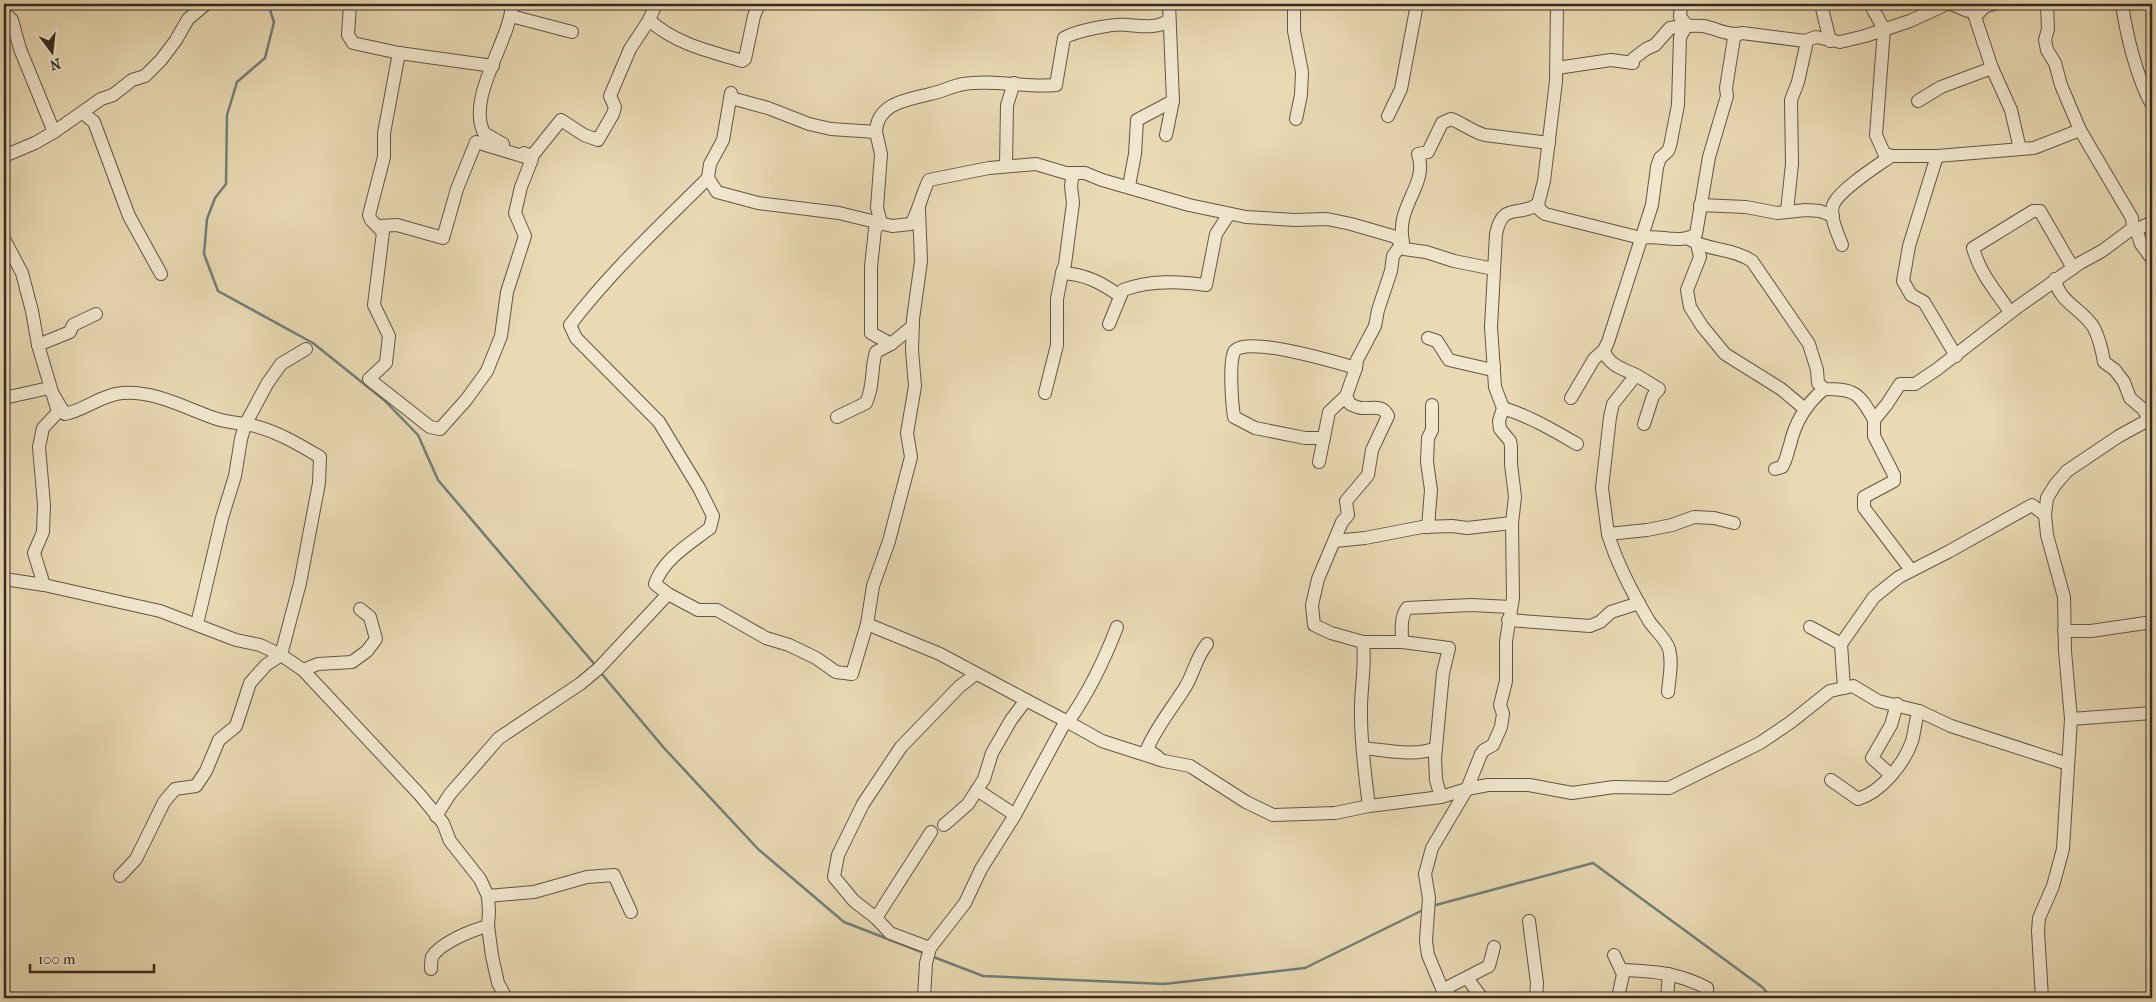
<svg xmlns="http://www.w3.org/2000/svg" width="2156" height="1002" font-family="'IM FELL French Canon',serif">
	<rect width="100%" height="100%" fill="#e9dab4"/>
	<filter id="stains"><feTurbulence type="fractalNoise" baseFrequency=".004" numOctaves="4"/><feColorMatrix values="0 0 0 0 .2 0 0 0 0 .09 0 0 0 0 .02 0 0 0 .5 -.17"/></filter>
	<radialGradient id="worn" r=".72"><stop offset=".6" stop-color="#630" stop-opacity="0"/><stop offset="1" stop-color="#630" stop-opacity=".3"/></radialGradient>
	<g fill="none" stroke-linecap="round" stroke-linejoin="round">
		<g stroke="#717f79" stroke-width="2.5">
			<path d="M 268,4 L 274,22 L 265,58 L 237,82 L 227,115 L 226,184 L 215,198 L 207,219 L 204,254 L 218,291 L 313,343 L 384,400 L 418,435 L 438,480 L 596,666"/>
			<path d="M 601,673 L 664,748 L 758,849 L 844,922 L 924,953"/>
			<path d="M 1432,906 L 1593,863 L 1762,987 L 1772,998"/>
			<path d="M 931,956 L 983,976 L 1164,984 L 1305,968 L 1425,909"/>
		</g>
		<g stroke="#635545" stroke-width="14">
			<g id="minor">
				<path d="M 350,4 L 348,35 L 353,43 L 399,53 L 493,66"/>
				<path d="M 1294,4 L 1294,31 L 1302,72 L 1301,95 L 1296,119"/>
				<path d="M 1557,4 L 1556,81 L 1544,181 L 1538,204 L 1540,210 L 1545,214 L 1641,238 C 1659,234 1680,245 1696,234 L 1709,157 L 1727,96 L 1726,88 L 1734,38 L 1737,35"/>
				<path d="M 1821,4 L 1830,41"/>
				<path d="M 1870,4 L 1884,29 L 1876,135 L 1884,153 L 1891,156 L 1937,156 L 2034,148 L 2080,130"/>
				<path d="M 1951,4 L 1968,11 L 1994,4"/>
				<path d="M 2047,4 L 2048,29 L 2045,40 L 2047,50 L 2055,63 L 2061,85 L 2080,130 L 2132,218 L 2133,228"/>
				<path d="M 2122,4 C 2126,33 2137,79 2152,105"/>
				<path d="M 1985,6 L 1975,17 L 1992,68"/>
				<path d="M 511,16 L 572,32"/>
				<path d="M 4,18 L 9,17 L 12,20 L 20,49 L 54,132"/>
				<path d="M 649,20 C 676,44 708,51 742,61 L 745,59 L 754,16 L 759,4"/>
				<path d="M 1557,68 L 1611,60 L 1633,63 L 1633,59 L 1646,49 L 1655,45 L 1670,28 C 1681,26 1691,25 1703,26 C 1716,28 1730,37 1742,33 L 1805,41 L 1816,37 L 1840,42 L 1865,36 L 1910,21 L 1947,4"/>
				<path d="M 731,93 L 723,140 L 710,164 L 708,178 L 717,192 L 758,203 L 839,213 L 892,226 L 911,224 C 920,209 921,195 929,180 L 989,168 L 1036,164 L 1066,173 L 1085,173 L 1102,180 L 1189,205 L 1246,217 L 1295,220 L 1327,219 L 1351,224 L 1396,237 L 1404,249 L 1426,252 L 1454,261 L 1494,269"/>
				<path d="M 735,99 L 768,108 L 809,124 L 831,129 L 876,132 L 881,154 L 877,208 L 881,223 L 875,229 L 871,267 L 871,333 L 891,344 L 876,352 C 870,371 875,383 866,403 L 837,417"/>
				<path d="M 1918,101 L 1941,87 L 1992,68 L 2011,110 L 2020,149"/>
				<path d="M 83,113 L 94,122 L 129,216 L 161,274"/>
				<path d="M 1388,116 L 1401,89 L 1417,4"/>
				<path d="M 876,132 C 877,103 907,100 930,94 C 941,92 952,86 963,84 C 994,79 1025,88 1056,85 L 1064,38 C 1075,31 1114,23 1128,25 C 1141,26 1158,29 1169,20"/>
				<path d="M 1166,135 L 1173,101 L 1169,4"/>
				<path d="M 503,144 L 484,133 C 466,97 510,42 512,4"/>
				<path d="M 524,153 L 532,156 L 561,120 L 584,135 L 598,140 L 613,114 L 615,107 L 610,96 L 630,49 L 649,20 L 656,4"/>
				<path d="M 4,156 L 35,143 L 54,132 L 101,99 L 113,95 L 132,80 L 145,76 L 161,60 L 176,40 L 188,19 L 206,4"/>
				<path d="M 1937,156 L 1909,246 L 1903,281 L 1911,295 L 1924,302 L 1956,356"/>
				<path d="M 1006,166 L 1007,105 L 1014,83"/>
				<path d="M 1129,186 L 1135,154 L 1137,120 L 1173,101"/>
				<path d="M 1700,205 L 1746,207 L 1777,213 L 1806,210 L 1820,211 L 1833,216"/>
				<path d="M 1787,211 L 1792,164 L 1791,100 L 1798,82 L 1806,46 L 1805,41"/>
				<path d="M 2152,222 L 2138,229 L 2137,232 L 2141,244 L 2152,259"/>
				<path d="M 379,226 L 397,225 L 443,238 L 457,189 L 476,142 L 532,159 L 521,187 L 515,213 L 525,236 L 507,292 L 501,336 L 487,371 L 466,400 L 440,429 L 430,427 L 369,379 L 386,363 L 389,336 L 374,305 L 383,232 L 371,220 L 369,215 L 384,157 L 384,133 L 399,53"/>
				<path d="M 4,239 L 22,273 L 32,311 L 38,345 L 58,412 L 43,428 L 39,447 L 44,505 L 43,532 L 34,553 L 44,585"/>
				<path d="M 1689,239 C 1708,251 1733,248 1752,261 L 1809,344 L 1817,370 L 1818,383 L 1824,389 C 1854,389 1859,392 1874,420"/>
				<path d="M 1697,244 L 1700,257 L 1687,290 L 1690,307 L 1702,326 L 1725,354 L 1781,389 L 1805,409"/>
				<path d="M 1842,245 C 1838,234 1828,215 1834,203 C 1842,188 1877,166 1891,156"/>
				<path d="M 1062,273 L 1065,264 L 1073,203 L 1071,186 L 1073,173"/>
				<path d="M 2055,279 C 2059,303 2083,309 2094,328 C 2099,338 2102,350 2104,362 L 2115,370 L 2124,382 L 2130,398 L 2143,409 L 2149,419"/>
				<path d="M 2010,312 C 1996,291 1980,274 1973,248 L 2033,211 L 2040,211 L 2073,268"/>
				<path d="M 1109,324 L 1123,290 C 1150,280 1178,281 1206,285 L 1216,234 L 1229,214"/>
				<path d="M 1428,338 L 1437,341 L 1449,360 L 1488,369 L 1494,366"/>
				<path d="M 891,344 L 913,326"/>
				<path d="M 38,345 L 70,332 L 73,325 L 96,314"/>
				<path d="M 1604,350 C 1608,365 1623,369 1636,375 L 1613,404 L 1610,417 L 1602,488 L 1608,534 L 1647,530 L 1672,525 L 1694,517 L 1714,518 L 1734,523"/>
				<path d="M 1636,375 L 1659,389 L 1653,396 L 1644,424"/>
				<path d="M 49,388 L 65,414 C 85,410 101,395 122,393 C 154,390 187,409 217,419 C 230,423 242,423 255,426 C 278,432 300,445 320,457 L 319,483 L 300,583 L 281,655 L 266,665 L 250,683 L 236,726 L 219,740 L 206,771 L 196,786 L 175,789 L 164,802 L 136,859 L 120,876"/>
				<path d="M 1045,393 L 1057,345 L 1057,299 L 1062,273 C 1085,274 1102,283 1120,296"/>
				<path d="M 4,398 L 49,388"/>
				<path d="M 1571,398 L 1594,359 L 1604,350 L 1608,342 L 1652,205 L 1657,167 L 1660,158 L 1668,151 L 1670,146 L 1678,105 L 1680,37 L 1687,25 L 1680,17 L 1681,4"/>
				<path d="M 1503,408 C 1529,416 1553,430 1577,444"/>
				<path d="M 1324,438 L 1305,438 L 1255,428 L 1234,417 C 1232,404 1229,363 1234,352 C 1243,334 1339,363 1356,368"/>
				<path d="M 1319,462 L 1329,412 L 1346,396"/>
				<path d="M 1775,469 L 1782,467 C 1787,459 1787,453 1790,445 C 1795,422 1806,404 1824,389"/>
				<path d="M 2045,515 L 2032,505 L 1948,552 L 1899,577 L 1874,597 L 1841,644 L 1844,688 L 1853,686 L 1878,701 L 1919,711 L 1951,726 L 2068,764"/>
				<path d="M 1428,527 L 1431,490 L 1427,462 L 1428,438 L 1432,430 L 1432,405"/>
				<path d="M 1608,534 C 1617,564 1633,594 1649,621 C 1655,630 1666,639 1669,649 C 1673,663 1669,679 1668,692"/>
				<path d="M 1335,541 L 1365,538 L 1422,527 L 1452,526 L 1467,528 L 1512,523"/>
				<path d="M 1911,570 L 1864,508 L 1864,497 L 1894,481 L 1894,475 L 1874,436 L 1874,420 L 1887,404 L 1900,384 L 1915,384 L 1936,370 L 2019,306 L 2080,263 L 2102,251 L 2133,228 L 2138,229"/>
				<path d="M 4,579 L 44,585 L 160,611 L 236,640 L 260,645 L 281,655 L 303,670 L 420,795 L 443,823 L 450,841 L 480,879 L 488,896 L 489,912 L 488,926 L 492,956 L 498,983 L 506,998"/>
				<path d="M 668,594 L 698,610 L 717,610 L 766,638 L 789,645 L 816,658 L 836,672 L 852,674 L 867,624 L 873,586 L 889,541 L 911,457 L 907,433 L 915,386 L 912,350 L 913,319 L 921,261 L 919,210"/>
				<path d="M 1508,620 L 1590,626 L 1600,622 L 1611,612 L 1639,603"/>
				<path d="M 197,624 L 222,518 L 235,476 L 241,439 L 245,425 L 267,384 L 281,364 L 306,349"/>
				<path d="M 867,624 L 940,654 L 1026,700 L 1011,720 L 992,753 L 984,779 L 968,804 L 944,825"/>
				<path d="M 1810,627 L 1841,644"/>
				<path d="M 2064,631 L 2091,631 L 2152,622"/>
				<path d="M 1363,642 L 1402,642 C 1402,630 1400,618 1407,608 L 1471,605 L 1511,607"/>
				<path d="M 1402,642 L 1449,648 L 1443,673 L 1435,758 L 1436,780 L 1441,797"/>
				<path d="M 303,670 L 318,664 L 352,662 L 367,651 L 376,639 L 370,617 L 360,609"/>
				<path d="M 1026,700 L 1068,722 C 1089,692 1104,661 1117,627"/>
				<path d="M 2071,719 L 2152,713"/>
				<path d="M 1363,748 C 1385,750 1415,757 1436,748"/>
				<path d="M 1158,757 L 1147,749 C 1157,726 1173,707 1186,686 C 1194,672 1197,656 1207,644"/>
				<path d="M 1891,775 L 1872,758 L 1891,725 L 1897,704"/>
				<path d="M 1831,780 L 1858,799 C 1881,792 1904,764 1912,741 C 1915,731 1915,720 1919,711"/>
				<path d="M 977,790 L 1015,815 L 1063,726 L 1068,722 L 1102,741 L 1164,761 L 1190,766 L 1246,802 L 1273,815 L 1335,813 L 1369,806 L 1441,797 L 1467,789 L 1488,785 L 1529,785 L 1572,793 L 1614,787 L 1669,788 L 1760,743 L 1791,722 L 1830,691 L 1844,688"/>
				<path d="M 1369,806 C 1365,776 1361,746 1361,716 C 1360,692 1366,666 1363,642 L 1331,633 L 1314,625 L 1312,605 L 1318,579 L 1342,522 L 1348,515 L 1346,501 L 1368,475 L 1372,450 L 1388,416 C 1382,404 1373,409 1362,408 C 1358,408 1354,406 1350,404 L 1346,396 L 1356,368 L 1357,360 L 1375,326 L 1378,310 L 1391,271 L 1393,256 L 1403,242 C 1395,205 1429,185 1418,154 L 1428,152 L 1442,123 L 1451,119 C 1463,123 1472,132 1485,135 L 1549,143"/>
				<path d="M 436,816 L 450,794 L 499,738 L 580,684 L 598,669 L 668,594 L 655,584 C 663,559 691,543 710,528 L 713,516 L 699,488 L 659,422 L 576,338 L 570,325 C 611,271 660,226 708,178"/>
				<path d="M 488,896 L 534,892 L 587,877 L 614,875 L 631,912"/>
				<path d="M 876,918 L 931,832"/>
				<path d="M 1529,921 L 1537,983 L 1536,998"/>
				<path d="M 930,948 L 890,933 L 876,918 L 854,901 L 834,877 L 838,855 L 863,804 L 901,747 L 960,686 L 976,674"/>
				<path d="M 1614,955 L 1623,974 L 1618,998"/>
				<path d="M 431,969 C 431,965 431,961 432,957 C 440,943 472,930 488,926"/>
				<path d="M 1621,970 C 1654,971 1678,973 1707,988 L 1707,998"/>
				<path d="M 1467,978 L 1482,998"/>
				<path d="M 1445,995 L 1450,986 L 1489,966 L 1494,947"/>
				<path d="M 924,998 L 926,963 L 930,948 L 965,903 L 981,869 L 1015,815"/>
				<path d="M 1446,998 L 1428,955 L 1426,941 L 1429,898 L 1425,874 L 1432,848 L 1467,789 L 1481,754 L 1484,750 L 1493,745 L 1501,727 L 1503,714 L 1500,705 L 1506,681 L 1506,641 L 1513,598 L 1512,523 L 1515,497 L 1511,464 L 1511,446 L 1510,441 L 1500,429 L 1499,421 L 1503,408 L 1495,387 L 1491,327 L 1496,234 C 1503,201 1518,218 1538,204"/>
				<path d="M 1667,998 L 1669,974"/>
				<path d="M 2042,998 L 2038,931 L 2039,918 L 2053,886 L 2063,849 L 2071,719 L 2065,651 L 2064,597 L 2047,535 L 2045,515 L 2047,498 L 2055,485 L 2067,471 L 2119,436 L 2152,418"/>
			</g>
		</g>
		<use href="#minor" stroke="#f1e7ce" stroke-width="12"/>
	</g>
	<rect width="2156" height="1002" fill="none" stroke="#e9dab4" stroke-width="20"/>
	<rect x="5" y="5" width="2146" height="992" fill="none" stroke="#362920" stroke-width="2.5"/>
	<rect x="10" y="10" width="2136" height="982" fill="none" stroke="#362920"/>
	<g transform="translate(52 52) rotate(165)" stroke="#f1e7ce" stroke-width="4" paint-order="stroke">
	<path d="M0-4L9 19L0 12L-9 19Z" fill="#362920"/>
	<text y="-8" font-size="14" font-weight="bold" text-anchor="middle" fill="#362920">N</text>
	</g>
	<path d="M30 964v8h124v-8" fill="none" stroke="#362920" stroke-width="2.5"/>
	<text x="38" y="964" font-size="15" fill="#362920" stroke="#f1e7ce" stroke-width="4" paint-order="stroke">100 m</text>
	<rect width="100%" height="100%" filter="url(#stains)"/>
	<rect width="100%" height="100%" fill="url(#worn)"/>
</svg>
